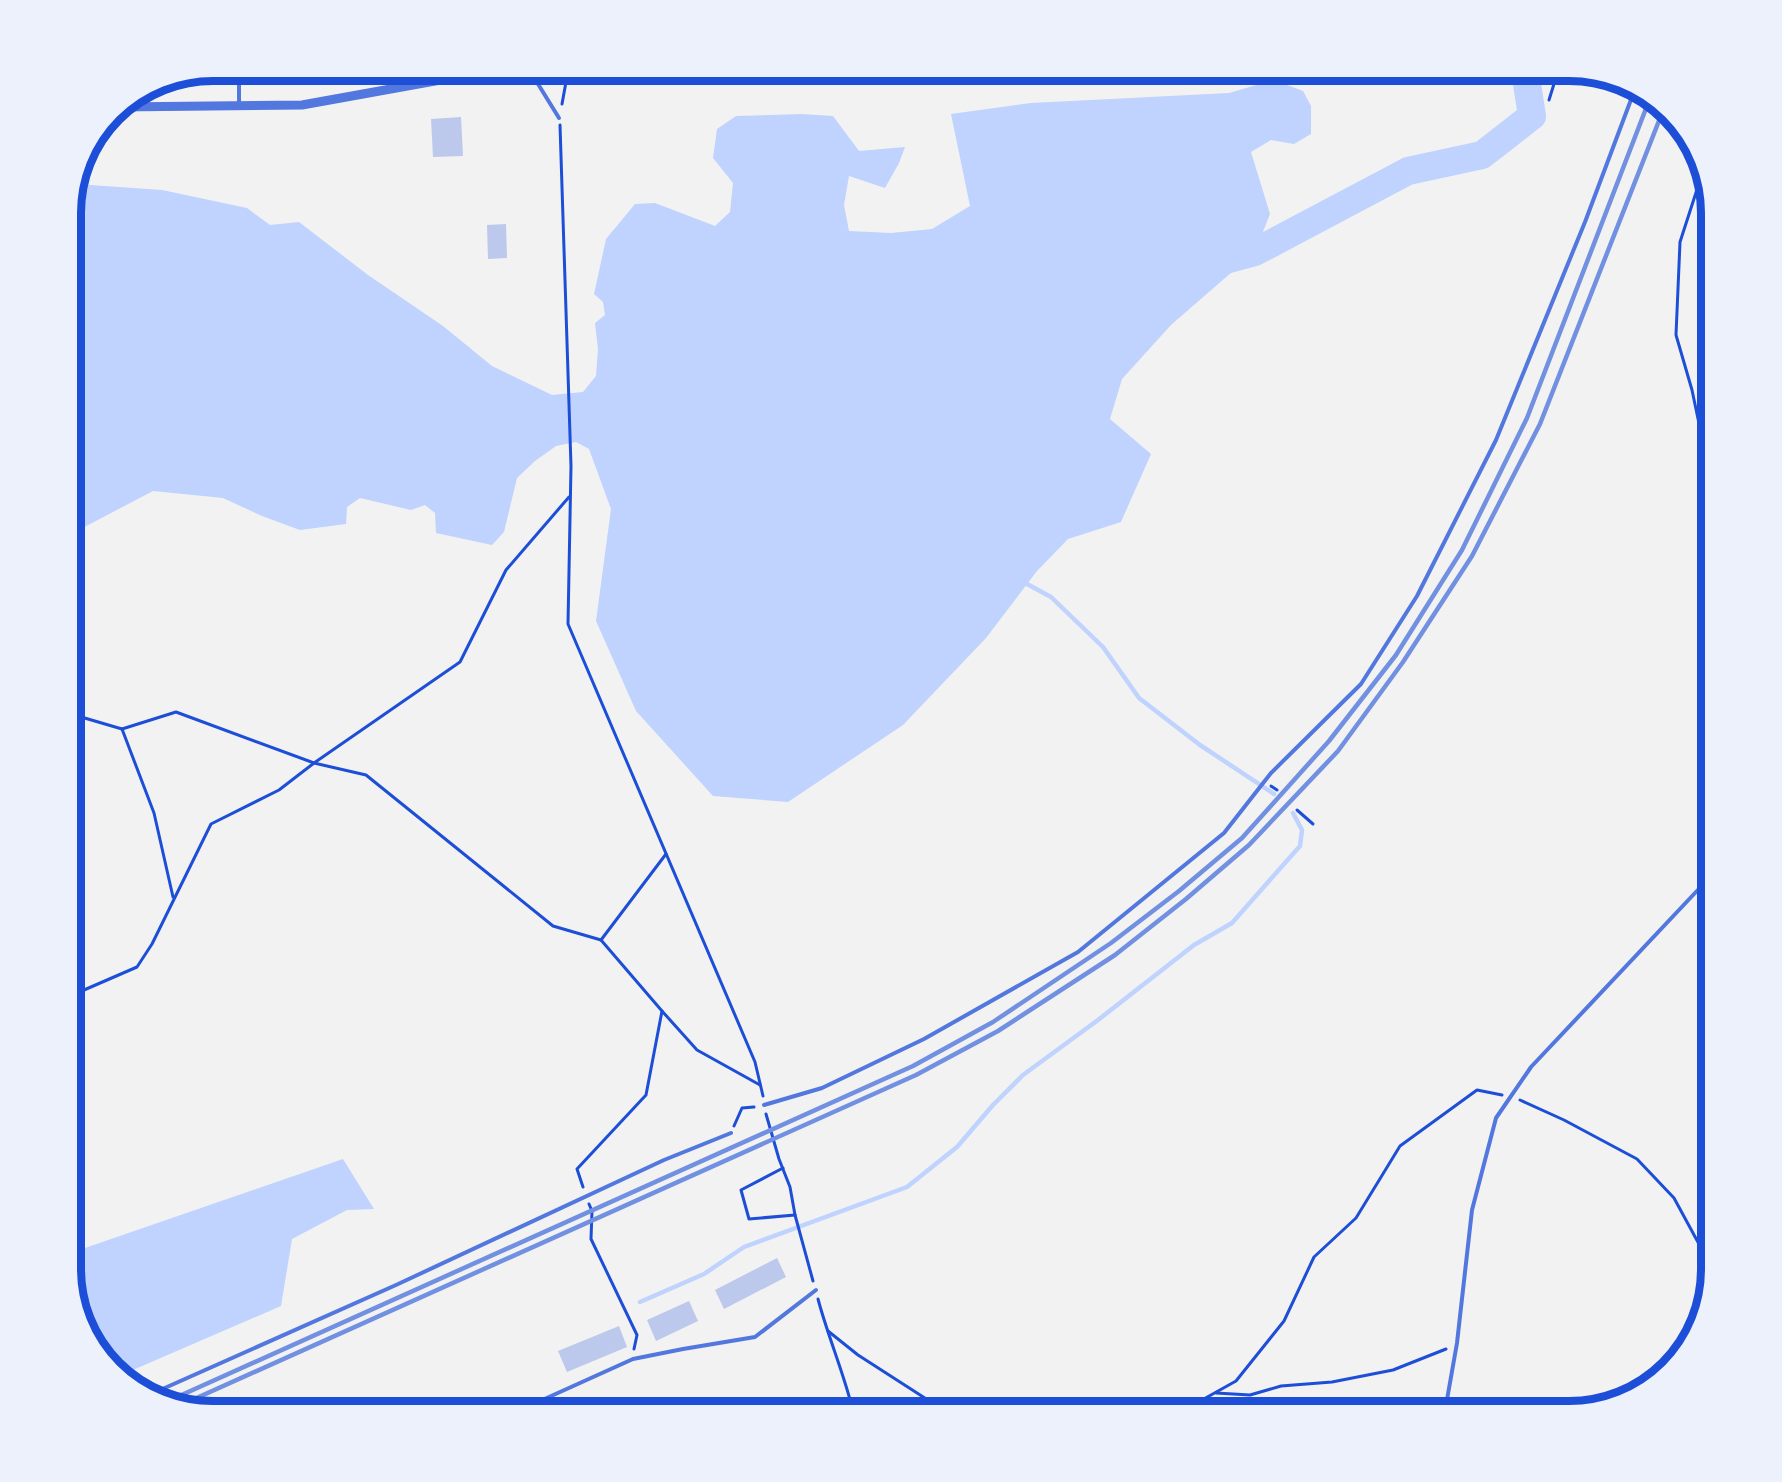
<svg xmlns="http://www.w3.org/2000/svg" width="1782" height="1482" font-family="'Times New Roman',serif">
	<rect width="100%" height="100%" fill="#f2f2f2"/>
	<g fill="#bfd3fe">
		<path d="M 1274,80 L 1303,91 L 1311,106 L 1311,134 L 1294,144 L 1271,140 L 1251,152 L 1270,214 L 1255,252 L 1171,325 L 1122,379 L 1110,419 L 1151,454 L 1121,522 L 1068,539 L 1037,571 L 986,638 L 903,725 L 788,802 L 713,796 L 636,711 L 596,621 L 611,509 L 589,449 L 576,442 L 556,446 L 535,461 L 517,478 L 504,532 L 492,545 L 436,533 L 435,513 L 425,505 L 411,510 L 360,498 L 347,507 L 346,524 L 300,530 L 262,516 L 223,498 L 153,491 L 71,534 L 71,203 L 76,184 L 162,190 L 247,208 L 270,225 L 299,222 L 368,275 L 443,326 L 492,366 L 552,395 L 583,392 L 596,376 L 598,349 L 595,323 L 605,315 L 603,302 L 594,294 L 606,239 L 635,204 L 655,203 L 715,226 L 730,212 L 733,183 L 713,158 L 717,129 L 736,116 L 802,114 L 833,116 L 859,151 L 905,147 L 899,163 L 885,188 L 849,176 L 844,205 L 849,231 L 891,233 L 932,229 L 970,206 L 951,114 L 1031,103 L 1229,93 Z"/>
		<path d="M 343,1159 L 374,1209 L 347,1210 L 292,1239 L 281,1306 L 119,1376 L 85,1332 L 71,1278 L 71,1257 L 85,1248 Z"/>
	</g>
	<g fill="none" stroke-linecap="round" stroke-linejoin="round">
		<g stroke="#bfd3fe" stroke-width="4.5">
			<path d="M 1027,584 L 1051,597 L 1103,647 L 1139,698 L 1200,745 L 1274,794"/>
			<path d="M 640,1302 L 704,1274 L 744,1247 L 907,1187 L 957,1147 L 993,1105 L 1023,1075 L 1098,1020 L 1194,945 L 1232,923 L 1300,846 L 1302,830 L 1293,813"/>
		</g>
		<path stroke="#bfd3fe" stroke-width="28" d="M 1218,262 L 1255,252 L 1408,171 L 1482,155 L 1532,116 L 1525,71"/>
	</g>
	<g fill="#bdc9ec">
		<path d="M 461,117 L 463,156 L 433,157 L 431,119 Z"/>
		<path d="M 506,224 L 507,258 L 488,259 L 487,225 Z"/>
		<path d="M 777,1258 L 786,1277 L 724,1309 L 715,1290 Z"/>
		<path d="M 689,1301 L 698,1321 L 656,1341 L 647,1320 Z"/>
		<path d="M 619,1326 L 627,1347 L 567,1372 L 558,1351 Z"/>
	</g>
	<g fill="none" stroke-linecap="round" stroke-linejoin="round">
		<g stroke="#1d4ed8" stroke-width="3">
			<path d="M 1549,100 L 1558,71"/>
			<path d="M 562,104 L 568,71"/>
			<path d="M 560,125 L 571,466 L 568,624 L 755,1062 L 763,1096"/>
			<path d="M 1703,171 L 1680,242 L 1676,335 L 1692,390 L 1711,481"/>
			<path d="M 71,714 L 122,729 L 176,712 L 314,763 L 460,662 L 506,570 L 569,497"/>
			<path d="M 122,729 L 154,813 L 173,897"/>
			<path d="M 1271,786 L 1277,790"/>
			<path d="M 1297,810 L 1313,824"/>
			<path d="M 662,1011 L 697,1050 L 760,1085"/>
			<path d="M 71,1014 L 84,990 L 137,967 L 152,944 L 211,824 L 279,790 L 314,763 L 366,775 L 553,926 L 601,940"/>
			<path d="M 1520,1100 L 1564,1120 L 1637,1159 L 1674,1198 L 1706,1257 L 1710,1279"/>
			<path d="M 766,1114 L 779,1159 L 790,1187 L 795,1215 L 813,1281"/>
			<path d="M 734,1126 L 742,1108 L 754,1107"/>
			<path d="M 783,1168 L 741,1190 L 749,1219 L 795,1215"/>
			<path d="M 583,1187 L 577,1169 L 646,1095 L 662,1011 L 601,940 L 666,854"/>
			<path d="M 589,1204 L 592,1211 L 591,1239 L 637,1335 L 634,1349"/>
			<path d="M 818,1299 C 828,1337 844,1373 853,1411"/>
			<path d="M 828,1331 L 858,1355 L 945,1411"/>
			<path d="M 1216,1393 L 1250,1395 L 1281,1386 L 1332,1382 L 1393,1370 L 1446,1349"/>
			<path d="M 1024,1411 L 1028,1411"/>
			<path d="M 1108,1411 L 1129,1403 L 1202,1400 L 1236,1381 L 1284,1321 L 1314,1257 L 1356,1218 L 1400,1146 L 1477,1090 L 1502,1095"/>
		</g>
		<g stroke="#5277de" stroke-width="4">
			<path d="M 530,71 L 559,118"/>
			<path d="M 642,73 L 642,71"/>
			<path d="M 239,106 L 239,71"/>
			<path d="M 764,1105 L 822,1088 L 924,1039 L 1078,952 L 1224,833 L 1271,773 L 1361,684 L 1417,596 L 1496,440 L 1585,222 L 1635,89"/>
			<path d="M 149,1395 L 396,1285 L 664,1160 L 731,1133"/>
			<path d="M 518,1411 L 633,1359 L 683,1349 L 755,1337 L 816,1290"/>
			<path d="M 1445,1411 L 1457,1343 L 1472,1210 L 1496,1118 L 1531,1067 L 1711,876"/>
		</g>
		<path stroke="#5277de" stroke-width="9" d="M 118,107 L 302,105 L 446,79 L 480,71"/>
		<g stroke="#7290e2" stroke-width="4.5">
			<path d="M 166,1402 L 913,1066 L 993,1022 L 1111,943 L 1179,891 L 1242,838 L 1329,741 L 1396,655 L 1462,550 L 1527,418 L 1650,98"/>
			<path d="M 181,1405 L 916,1075 L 998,1031 L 1115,955 L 1186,899 L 1249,845 L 1338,751 L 1403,662 L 1472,556 L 1540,424 L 1664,108"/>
		</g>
	</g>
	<path d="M0 0H1782V1482H0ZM213 81H1569A132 132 0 0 1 1701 213V1269A132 132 0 0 1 1569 1401H213A132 132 0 0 1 81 1269V213A132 132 0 0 1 213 81Z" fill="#edf1fc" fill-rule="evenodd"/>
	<path fill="none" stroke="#1d4ed8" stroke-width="8" d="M213 81H1569A132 132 0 0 1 1701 213V1269A132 132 0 0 1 1569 1401H213A132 132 0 0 1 81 1269V213A132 132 0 0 1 213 81Z"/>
</svg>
